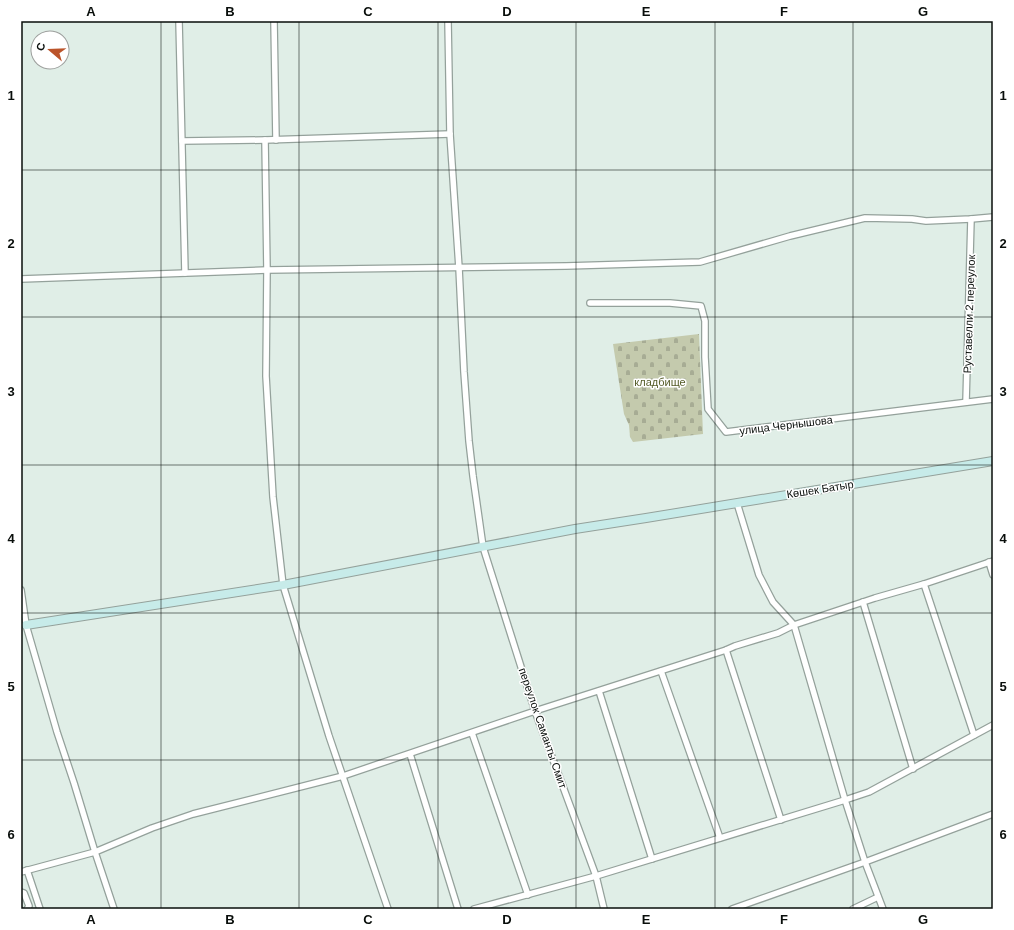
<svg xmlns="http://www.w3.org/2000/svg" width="1014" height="930" font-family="Helvetica,sans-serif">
	<defs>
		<pattern id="cemetery-stones" width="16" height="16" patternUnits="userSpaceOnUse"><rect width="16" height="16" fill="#c4caad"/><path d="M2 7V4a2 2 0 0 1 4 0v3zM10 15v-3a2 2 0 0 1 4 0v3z" fill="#a7ac94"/></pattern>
	</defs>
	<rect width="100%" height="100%" fill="#e0eee7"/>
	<path fill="url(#cemetery-stones)" d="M 699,334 L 703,434 L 633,442 L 630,437 L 629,425 L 624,414 L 613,344 Z"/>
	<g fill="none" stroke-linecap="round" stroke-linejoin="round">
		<g stroke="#94a19b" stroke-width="8">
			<g id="street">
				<path d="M 179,21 L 185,273"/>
				<path d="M 274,21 L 276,140"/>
				<path d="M 448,21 L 450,134 L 459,268 L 464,372 L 469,441 L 473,476 L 483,547 L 535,711 L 596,876 L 604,909"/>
				<path d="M 265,140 L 267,270 L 266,376 L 273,497 L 283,585 L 329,736 L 388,909"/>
				<path d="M 182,141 L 265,140 L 450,134"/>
				<path d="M 21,279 L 267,270 L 566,266 L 700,262 L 790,236 L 865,218 L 912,219 L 926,221 L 971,219 L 993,217"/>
				<path d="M 590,303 L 670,303 L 701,306 L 705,321 L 705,357 L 708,409 L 726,432 L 993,399"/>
				<path d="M 966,402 L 971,219"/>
				<path d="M 737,503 L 759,575 L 773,602 L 794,625 L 845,800 L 865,862 L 883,909"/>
				<path d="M 989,562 L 993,575"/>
				<path d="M 924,584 L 974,735"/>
				<path d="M 21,590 L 26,625 L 57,732 L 74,783 L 95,852 L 114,909"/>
				<path d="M 863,602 L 913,769"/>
				<path d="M 726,650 L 781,820"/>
				<path d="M 661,671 L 720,838"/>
				<path d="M 599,691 L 652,859"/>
				<path d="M 472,733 L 528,895"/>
				<path d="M 410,754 L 458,909"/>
				<path d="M 27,870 L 40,909"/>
				<path d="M 21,872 L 95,852 L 152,828 L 193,814 L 343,776 L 535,711 L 726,650 L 735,646 L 778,633 L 794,625 L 875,598 L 924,584 L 993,561"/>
				<path d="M 21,892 L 24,893 L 29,906 L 28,908 L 27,909"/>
				<path d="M 474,909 L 596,876 L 845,800 L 869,792 L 993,725"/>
				<path d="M 732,909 L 865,862 L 993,814"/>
				<path d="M 853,909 L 878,897"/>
			</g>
		</g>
		<g stroke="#94a19b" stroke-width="10">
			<path id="secondary" d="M 26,625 L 283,585 L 575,529 L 646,518 L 993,461"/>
		</g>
		<use href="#street" stroke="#fff" stroke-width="5.5"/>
		<use href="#secondary" stroke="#c7ebe9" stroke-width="8"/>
	</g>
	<path fill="none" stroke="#090e0b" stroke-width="1" stroke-opacity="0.55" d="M 161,21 L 161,909M 299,21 L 299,909M 438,21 L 438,909M 576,21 L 576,909M 715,21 L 715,909M 853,21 L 853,909M 21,170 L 993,170M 21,317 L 993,317M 21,465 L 993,465M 21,613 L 993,613M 21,760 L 993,760"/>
	<g text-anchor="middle" stroke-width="3" stroke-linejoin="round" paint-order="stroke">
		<g font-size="11" fill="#090e0b" stroke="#fff">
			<text transform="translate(969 314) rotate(-88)" y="4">Руставелли 2 переулок</text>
			<text transform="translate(786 425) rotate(-7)" y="4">улица Чернышова</text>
			<text transform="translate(820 489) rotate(-9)" y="4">Көшек Батыр</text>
			<text transform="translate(543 728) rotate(71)" y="4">переулок Саманты Смит</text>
		</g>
		<g font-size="11" fill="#555c28" stroke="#fff">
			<text x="660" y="386">кладбище</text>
		</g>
	</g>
	<rect width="1014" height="930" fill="none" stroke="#ffffff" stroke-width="44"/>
	<g transform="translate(50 50) rotate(289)"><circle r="19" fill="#ffffff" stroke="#9d9f9d"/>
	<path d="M0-3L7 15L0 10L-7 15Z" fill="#bb542a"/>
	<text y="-6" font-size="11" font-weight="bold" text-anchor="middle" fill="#090e0b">С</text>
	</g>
	<rect x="22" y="22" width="970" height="886" fill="none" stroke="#090e0b" stroke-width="1.5"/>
	<g font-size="13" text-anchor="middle" font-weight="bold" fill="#090e0b">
		<text x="91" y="16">A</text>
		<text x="230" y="16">B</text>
		<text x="368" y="16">C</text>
		<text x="507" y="16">D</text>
		<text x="646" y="16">E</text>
		<text x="784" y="16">F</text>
		<text x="923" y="16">G</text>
		<text x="11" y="100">1</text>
		<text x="1003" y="100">1</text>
		<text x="11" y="248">2</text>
		<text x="1003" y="248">2</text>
		<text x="11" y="396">3</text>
		<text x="1003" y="396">3</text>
		<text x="11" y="543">4</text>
		<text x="1003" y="543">4</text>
		<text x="11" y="691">5</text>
		<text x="1003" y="691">5</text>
		<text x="11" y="839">6</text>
		<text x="1003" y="839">6</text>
		<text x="91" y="924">A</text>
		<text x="230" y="924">B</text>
		<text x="368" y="924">C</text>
		<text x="507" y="924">D</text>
		<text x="646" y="924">E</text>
		<text x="784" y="924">F</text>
		<text x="923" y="924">G</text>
	</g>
</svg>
